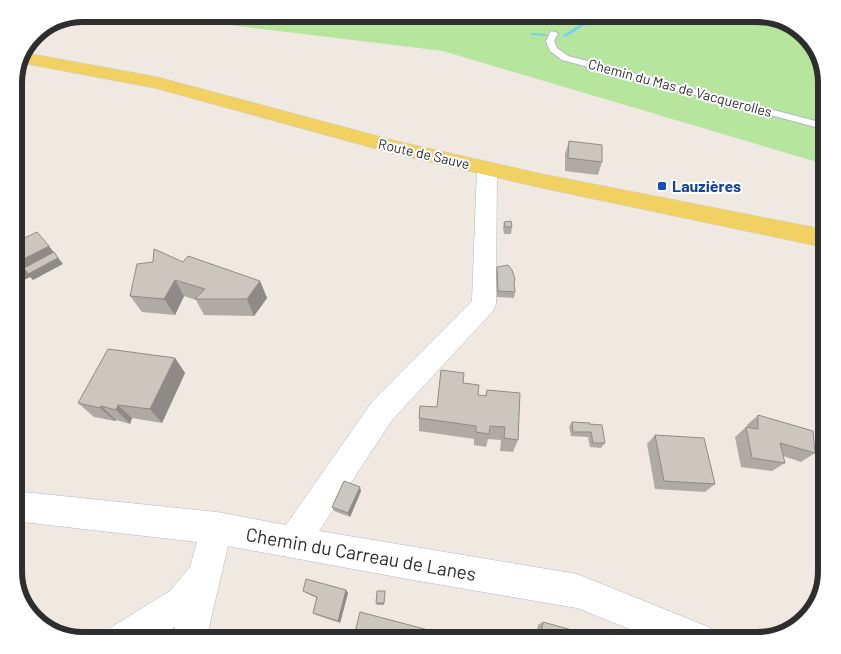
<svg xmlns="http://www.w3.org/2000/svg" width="841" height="654" font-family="Barlow,sans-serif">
	<rect width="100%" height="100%" fill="#efe9e1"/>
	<path fill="#b6e59e" d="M 138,14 L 758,14 L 803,31 L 827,83 L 827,165 L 443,51 Z"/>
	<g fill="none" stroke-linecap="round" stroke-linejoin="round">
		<g fill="#75cff0" fill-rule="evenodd">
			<path d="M 597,14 L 602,14 L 566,37 L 562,36 Z"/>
			<path d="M 531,33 L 545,34 L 547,35 L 545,36 L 533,35 L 531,35 Z"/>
		</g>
		<g stroke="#b4b7c1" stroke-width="2">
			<path id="lane" d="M 551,31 L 558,33 L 554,41 L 557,48 L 568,56 L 827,124 L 827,130 L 562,60 L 550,51 L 546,41 Z"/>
		</g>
		<g stroke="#b4b7c1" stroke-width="1">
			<path id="street" d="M 487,162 L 494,163 L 497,168 L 496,304 L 493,311 L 392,420 L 319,531 L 577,574 L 711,628 L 716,640 L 657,640 L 577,608 L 413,580 L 228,546 L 206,640 L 172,640 L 175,627 L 154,640 L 105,640 L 110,628 L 170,591 L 190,567 L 197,542 L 14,521 L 14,491 L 217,512 L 286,525 L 372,402 L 472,301 L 477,168 L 480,163 Z"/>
		</g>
		<g stroke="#c9c9c9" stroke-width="1">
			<path id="primary" d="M 26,53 L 157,77 L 396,141 L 542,174 L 827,230 L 827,248 L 542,188 L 395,154 L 155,88 L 22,63 Z"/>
		</g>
		<use href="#lane" fill="#fff" fill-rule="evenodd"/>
		<use href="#street" fill="#fff" fill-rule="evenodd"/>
		<use href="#primary" fill="#f2d163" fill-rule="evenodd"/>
	</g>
	<g fill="#afaba4">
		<path d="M 569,141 L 602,162 L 598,175 L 565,171 L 565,154 Z"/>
		<path d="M 504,222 L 512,227 L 511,234 L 504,234 L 503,228 Z"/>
		<path d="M 183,262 L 260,281 L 267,298 L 254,316 L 204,315 L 196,300 L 184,296 L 175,315 L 142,312 L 130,296 Z"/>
		<path d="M 497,267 L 514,284 L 515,292 L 514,298 L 497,297 L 496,273 Z"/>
		<path d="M 175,358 L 185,373 L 162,423 L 132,418 L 130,424 L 116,420 L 115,421 L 94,417 L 78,403 Z"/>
		<path d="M 463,383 L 478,395 L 485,396 L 487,390 L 518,440 L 513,452 L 500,451 L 501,440 L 488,439 L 486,447 L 474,445 L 474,439 L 419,431 L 419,418 L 437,407 Z"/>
		<path d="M 758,415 L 815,453 L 801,462 L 783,456 L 785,463 L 772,471 L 741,467 L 735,437 L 746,427 L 747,428 L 747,425 Z"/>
		<path d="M 572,422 L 589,424 L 605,443 L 601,448 L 590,447 L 588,437 L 571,436 L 569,427 Z"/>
		<path d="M 655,435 L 715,484 L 705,492 L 655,489 L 647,444 Z"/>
		<path d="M 361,491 L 350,517 L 334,511 L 332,507 Z"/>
		<path d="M 346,590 L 348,593 L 340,623 L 316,615 L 313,613 L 317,598 L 306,593 L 303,591 Z"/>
		<path d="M 385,591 L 385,594 L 384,605 L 377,605 L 376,603 Z"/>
		<path d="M 543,622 L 583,640 L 535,640 L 538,625 Z"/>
	</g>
	<g fill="#8e8b86">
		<path d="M 49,246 L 63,264 L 33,280 L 30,277 L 14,285 L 14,268 L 18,262 Z"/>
		<path d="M 175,280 L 184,296 L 175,315 L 164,299 Z"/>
		<path d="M 260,281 L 267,298 L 254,316 L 247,299 Z"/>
		<path d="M 175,358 L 185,373 L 162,423 L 150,409 Z"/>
		<path d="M 118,405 L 132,418 L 130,424 L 116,410 Z"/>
		<path d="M 101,406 L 116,420 L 115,421 L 100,408 Z"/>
		<path d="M 360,487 L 361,491 L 350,517 L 348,513 Z"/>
		<path d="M 346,590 L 348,593 L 340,623 L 338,621 Z"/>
	</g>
	<g fill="#cbc7bf" stroke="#8e8b86">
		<path d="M 569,141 L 602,145 L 602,162 L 568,158 Z"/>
		<path d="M 511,221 L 512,227 L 505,227 L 504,222 Z"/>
		<path d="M 37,232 L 49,246 L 18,262 L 19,265 L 14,268 L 14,243 Z"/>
		<path d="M 154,249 L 183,262 L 188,256 L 260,281 L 247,299 L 195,299 L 205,289 L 175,280 L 164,299 L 130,296 L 137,264 L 153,262 Z"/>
		<path d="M 54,252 L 58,258 L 28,274 L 24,268 Z"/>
		<path d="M 508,265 L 512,270 L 515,279 L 514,282 L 515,292 L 498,291 L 497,267 Z"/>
		<path d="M 108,349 L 175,358 L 150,409 L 118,405 L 116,410 L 101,406 L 100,408 L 78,403 Z"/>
		<path d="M 441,370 L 464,373 L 463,383 L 479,385 L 478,395 L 486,396 L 487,390 L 520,393 L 518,440 L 504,438 L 505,427 L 490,426 L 489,434 L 476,432 L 476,426 L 419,418 L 420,406 L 437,407 Z"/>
		<path d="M 758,415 L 813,431 L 815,453 L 780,443 L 785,463 L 752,458 L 746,427 L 758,429 Z"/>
		<path d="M 572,422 L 590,423 L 589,424 L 602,425 L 605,443 L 593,443 L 591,432 L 573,432 Z"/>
		<path d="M 655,435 L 704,438 L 715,484 L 664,481 Z"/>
		<path d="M 344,481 L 360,487 L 348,513 L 332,507 Z"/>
		<path d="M 306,579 L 346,590 L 338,621 L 313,613 L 317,597 L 303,591 Z"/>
		<path d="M 377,591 L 385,591 L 384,603 L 376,603 Z"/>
		<path d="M 360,612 L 436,632 L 441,640 L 353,640 Z"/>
		<path d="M 543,622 L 583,633 L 583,640 L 540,640 Z"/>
	</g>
	<rect fill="#1a4fb4" stroke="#fff" stroke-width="2" x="657" y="181" width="10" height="10" rx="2.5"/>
	<g text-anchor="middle" stroke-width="4" stroke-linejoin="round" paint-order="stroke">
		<g font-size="14" fill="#2e2e2e" stroke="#fff">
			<text transform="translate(680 88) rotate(15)" y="5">Chemin du Mas de Vacquerolles</text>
			<text transform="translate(424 154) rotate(13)" y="5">Route de Sauve</text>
		</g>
		<g font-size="16" font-weight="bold" fill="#164399" stroke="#fff" text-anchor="start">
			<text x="672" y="192">Lauzières</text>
		</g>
		<g font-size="19" fill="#2e2e2e" stroke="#fff">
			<text transform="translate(361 554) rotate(10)" y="7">Chemin du Carreau de Lanes</text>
		</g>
	</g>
	<path d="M0 0H841V654H0ZM83 22H757A61 61 0 0 1 818 83V571A61 61 0 0 1 757 632H83A61 61 0 0 1 22 571V83A61 61 0 0 1 83 22Z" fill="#fff" fill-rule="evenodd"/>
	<path fill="none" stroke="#2e2e2e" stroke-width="6" d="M83 22H757A61 61 0 0 1 818 83V571A61 61 0 0 1 757 632H83A61 61 0 0 1 22 571V83A61 61 0 0 1 83 22Z"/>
</svg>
